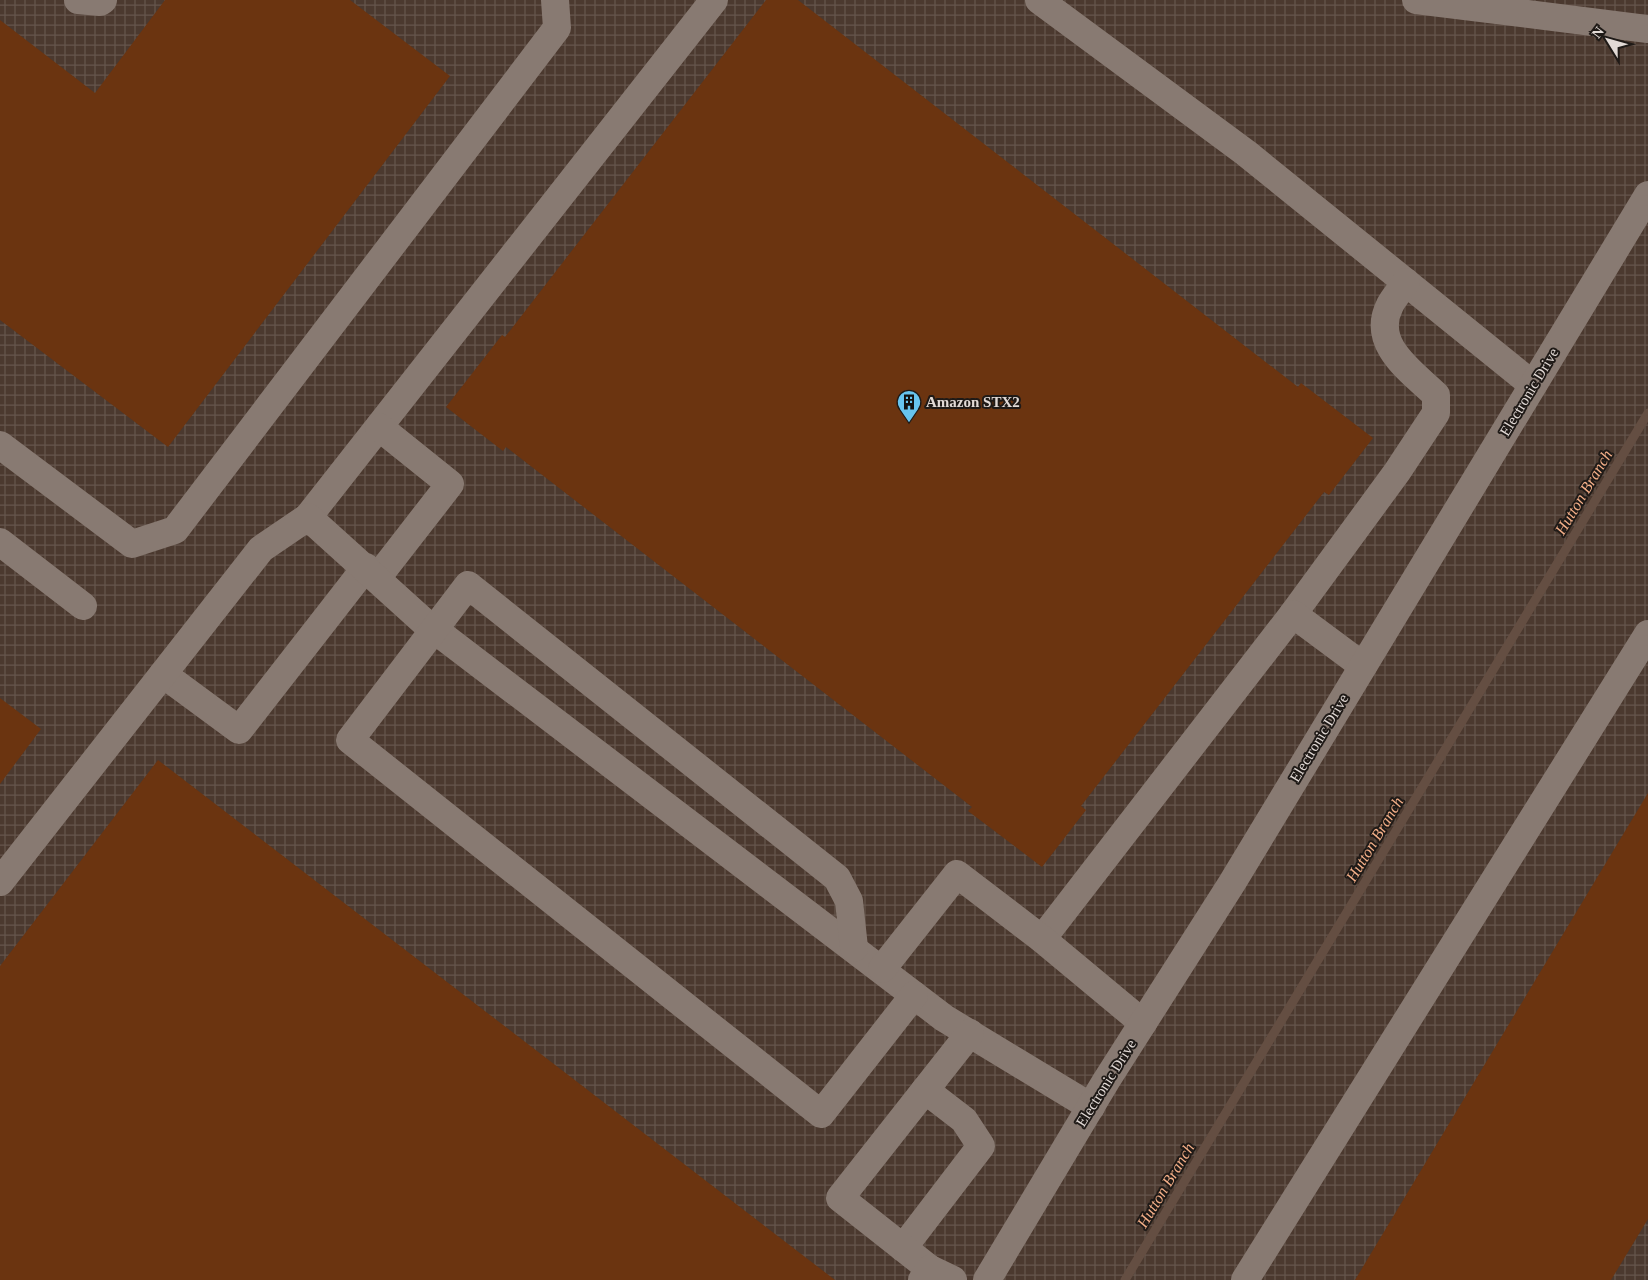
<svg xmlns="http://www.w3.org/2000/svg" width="1648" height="1280" font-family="'Times New Roman',serif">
	<defs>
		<pattern id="industrial-grid" width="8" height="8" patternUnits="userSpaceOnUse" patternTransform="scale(1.25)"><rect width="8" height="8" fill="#4b392f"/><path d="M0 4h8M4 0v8" fill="none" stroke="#65554c"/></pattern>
	</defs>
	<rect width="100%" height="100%" fill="#3d312a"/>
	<rect fill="url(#industrial-grid)" x="0" y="0" width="1648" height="1280"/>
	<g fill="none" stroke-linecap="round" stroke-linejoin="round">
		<path stroke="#644e42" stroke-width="9" d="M 1125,1280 L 1648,413"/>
	</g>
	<g fill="#6b3410">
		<path d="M 165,0 L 350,0 L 450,76 L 168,447 L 0,320 L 0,20 L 95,93 Z"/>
		<path d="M 766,0 L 798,0 L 1298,387 L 1301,383 L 1373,438 L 1329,495 L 1324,492 L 1081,806 L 1086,810 L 1042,867 L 968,811 L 972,807 L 506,447 L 503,451 L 446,407 L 502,335 L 505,337 Z"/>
		<path d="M 0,698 L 41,729 L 0,784 Z"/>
		<path d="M 158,760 L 835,1280 L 0,1280 L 0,966 Z"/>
		<path d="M 1648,793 L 1648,1219 L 1611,1280 L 1355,1280 Z"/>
	</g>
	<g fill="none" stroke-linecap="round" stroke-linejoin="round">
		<g stroke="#887a72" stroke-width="28">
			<path d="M 78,0 L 100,2 L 103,0"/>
			<path d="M 1039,0 L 1246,153 L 1533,385"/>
			<path d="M 1416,0 L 1648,29"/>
			<path d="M 0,445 L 132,544 L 175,530 L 557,28 L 555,0"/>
			<path d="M 308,517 L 714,0"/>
			<path d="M 0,542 L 83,606"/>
			<path d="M 377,578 L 450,484 L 379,427"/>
			<path d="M 1293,614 L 1397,472 L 1436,413 L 1436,395 C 1411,371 1370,344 1390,305 C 1394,297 1401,290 1406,282"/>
			<path d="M 163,674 L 239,730 L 366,567"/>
			<path d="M 0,882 L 261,549 L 308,517 L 423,621 L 944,1018 L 1091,1107"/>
			<path d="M 1042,939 L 1293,614 L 1363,666"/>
			<path d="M 854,948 L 849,901 L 837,878 L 468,585 L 350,740 L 821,1114 L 914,995"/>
			<path d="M 882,969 L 957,874 L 1042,939 L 1143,1023"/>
			<path d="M 903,1248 L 981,1146 L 964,1120 L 925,1090"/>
			<path d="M 930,1269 L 840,1198 L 970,1033"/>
			<path d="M 922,1280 L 930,1269 L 953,1280"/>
			<path d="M 987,1280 L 1106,1081 L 1232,883 L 1648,195"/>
			<path d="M 1245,1280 L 1648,634"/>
		</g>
	</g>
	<defs>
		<g id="building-pin" transform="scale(1.25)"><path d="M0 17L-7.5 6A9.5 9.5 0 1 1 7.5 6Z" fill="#67c4ef" stroke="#1f1a17"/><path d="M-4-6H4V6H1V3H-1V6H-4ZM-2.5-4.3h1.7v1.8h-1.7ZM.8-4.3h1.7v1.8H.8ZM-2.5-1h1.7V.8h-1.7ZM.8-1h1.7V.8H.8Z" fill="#111"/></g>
	</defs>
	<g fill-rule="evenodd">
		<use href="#building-pin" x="909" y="402"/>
	</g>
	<g text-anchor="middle" stroke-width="4" stroke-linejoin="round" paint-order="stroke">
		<g font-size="15" fill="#e2dad6" stroke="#1f1a17">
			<text transform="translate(1529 392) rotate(-59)" y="5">Electronic Drive</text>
			<text transform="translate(1319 738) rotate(-59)" y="5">Electronic Drive</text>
			<text transform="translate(1106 1083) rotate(-58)" y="5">Electronic Drive</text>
		</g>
		<g font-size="15" font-weight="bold" fill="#e2dad6" stroke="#1f1a17" text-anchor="start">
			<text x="926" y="407">Amazon STX2</text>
		</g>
		<g font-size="16" font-style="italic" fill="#f4af88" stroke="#1f1a17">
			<text transform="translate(1583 492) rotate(-59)" y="6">Hutton Branch</text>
			<text transform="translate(1374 839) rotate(-59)" y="6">Hutton Branch</text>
			<text transform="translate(1165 1185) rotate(-59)" y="6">Hutton Branch</text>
		</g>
	</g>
	<g transform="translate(1608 40) rotate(307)" stroke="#1f1a17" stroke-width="4" paint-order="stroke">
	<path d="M0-4L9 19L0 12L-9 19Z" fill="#e2dad6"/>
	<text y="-8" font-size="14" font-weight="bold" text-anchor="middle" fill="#e2dad6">N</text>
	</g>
</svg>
